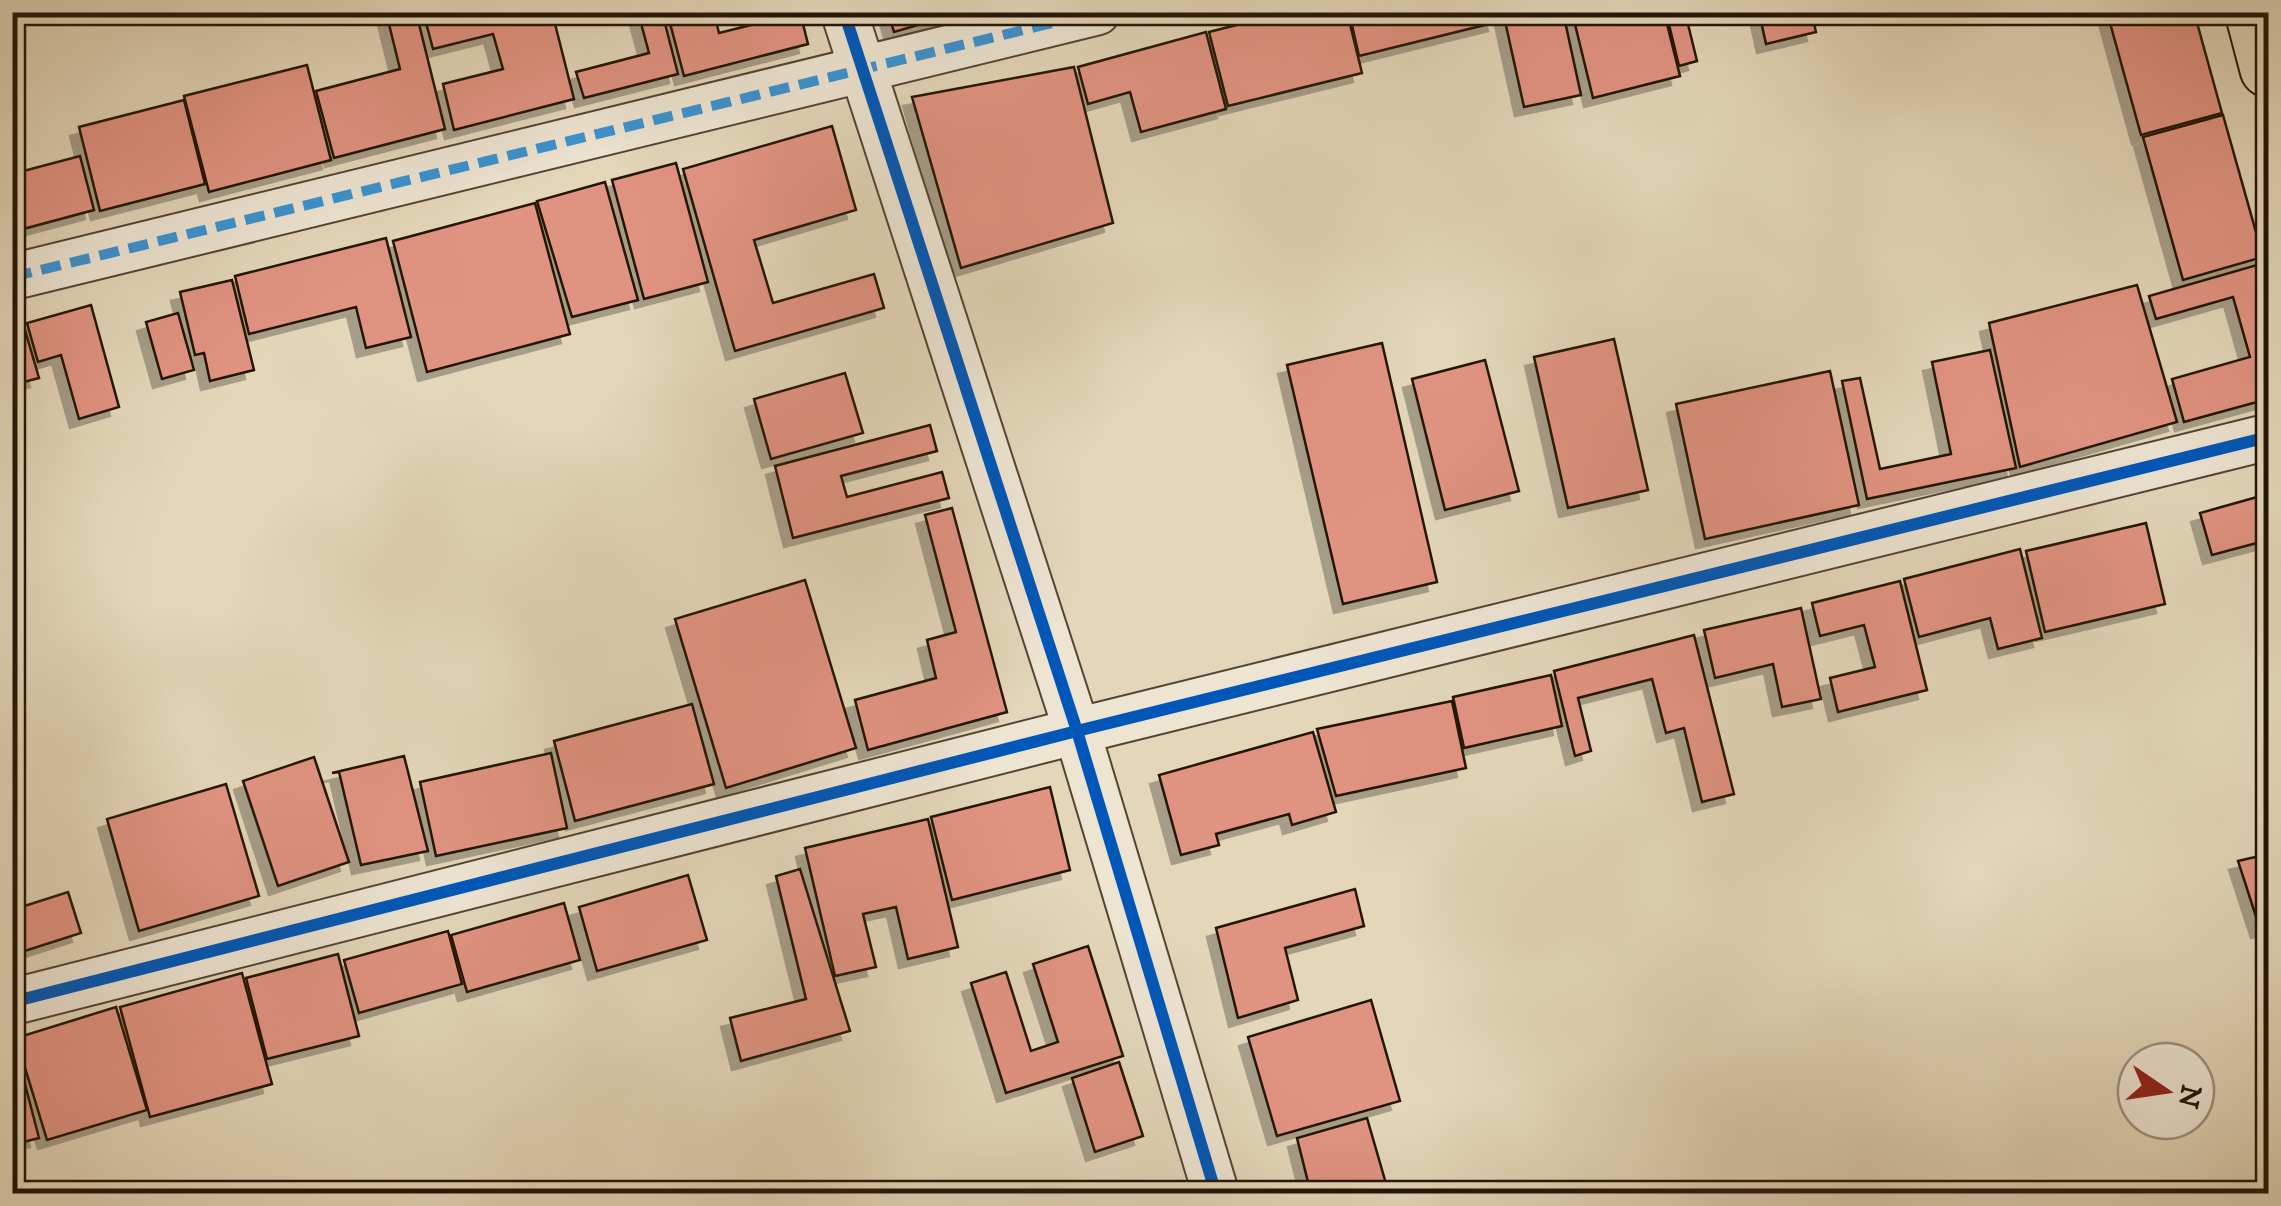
<svg xmlns="http://www.w3.org/2000/svg" width="2281" height="1206" font-family="'IM FELL DW Pica',serif">
	<defs>
		<filter id="shadow"><feDropShadow dx="-9" dy="9" stdDeviation="0" flood-color="#0004"/></filter>
	</defs>
	<rect width="100%" height="100%" fill="#e3d6b9"/>
	<filter id="stains"><feTurbulence type="fractalNoise" baseFrequency=".002" numOctaves="4"/><feColorMatrix values="0 0 0 0 .2 0 0 0 0 .09 0 0 0 0 .02 0 0 0 .5 -.17"/></filter>
	<radialGradient id="worn" r=".72"><stop offset=".6" stop-color="#630" stop-opacity="0"/><stop offset="1" stop-color="#630" stop-opacity=".3"/></radialGradient>
	<g fill="#e19381" stroke="#241406" stroke-width="2.5" filter="url(#shadow)">
		<path d="M 386,12 L 416,12 L 445,129 L 334,158 L 316,91 L 400,69 Z"/>
		<path d="M 432,12 L 552,12 L 574,99 L 454,130 L 443,84 L 503,69 L 493,34 L 433,49 L 424,15 Z"/>
		<path d="M 638,12 L 662,12 L 678,74 L 584,98 L 576,72 L 649,53 Z"/>
		<path d="M 667,12 L 714,12 L 719,33 L 751,25 L 748,12 L 800,12 L 808,44 L 684,76 Z"/>
		<path d="M 888,12 L 963,12 L 894,32 Z"/>
		<path d="M 1288,12 L 1347,12 L 1362,73 L 1228,106 L 1209,32 Z"/>
		<path d="M 1349,12 L 1494,12 L 1497,22 L 1359,56 Z"/>
		<path d="M 1503,12 L 1563,12 L 1581,95 L 1524,107 Z"/>
		<path d="M 1572,12 L 1664,12 L 1680,76 L 1593,98 Z"/>
		<path d="M 1666,12 L 1685,12 L 1697,61 L 1679,66 Z"/>
		<path d="M 1759,12 L 1811,12 L 1816,32 L 1766,44 Z"/>
		<path d="M 2107,12 L 2194,12 L 2222,113 L 2141,135 Z"/>
		<path d="M 1206,32 L 1226,109 L 1141,132 L 1130,92 L 1088,104 L 1078,67 Z"/>
		<path d="M 307,65 L 331,160 L 209,192 L 184,96 Z"/>
		<path d="M 1074,67 L 1113,223 L 961,268 L 912,97 Z"/>
		<path d="M 184,100 L 205,184 L 100,211 L 79,127 Z"/>
		<path d="M 2223,115 L 2263,257 L 2183,280 L 2143,137 Z"/>
		<path d="M 832,126 L 856,210 L 754,240 L 773,303 L 874,274 L 884,308 L 735,351 L 683,169 Z"/>
		<path d="M 80,156 L 94,210 L 12,232 L 12,174 Z"/>
		<path d="M 676,163 L 708,282 L 644,299 L 612,180 Z"/>
		<path d="M 605,182 L 638,300 L 572,317 L 537,201 Z"/>
		<path d="M 535,203 L 570,334 L 427,372 L 393,241 Z"/>
		<path d="M 386,238 L 411,337 L 366,348 L 356,307 L 249,334 L 235,276 Z"/>
		<path d="M 2264,263 L 2268,281 L 2268,399 L 2184,422 L 2172,379 L 2250,357 L 2233,297 L 2156,319 L 2149,296 Z"/>
		<path d="M 232,280 L 254,370 L 210,381 L 204,353 L 195,355 L 180,292 Z"/>
		<path d="M 2137,285 L 2177,422 L 2020,467 L 1989,323 Z"/>
		<path d="M 91,305 L 119,407 L 79,419 L 61,355 L 38,362 L 27,323 Z"/>
		<path d="M 18,306 L 39,378 L 12,385 L 12,308 Z"/>
		<path d="M 178,313 L 194,370 L 162,379 L 146,322 Z"/>
		<path d="M 1614,339 L 1648,490 L 1568,508 L 1534,357 Z"/>
		<path d="M 1382,343 L 1437,582 L 1343,604 L 1287,365 Z"/>
		<path d="M 1990,350 L 2016,468 L 1867,499 L 1842,381 L 1860,378 L 1880,469 L 1951,454 L 1932,362 Z"/>
		<path d="M 1485,360 L 1519,491 L 1445,510 L 1412,379 Z"/>
		<path d="M 1830,371 L 1859,505 L 1705,539 L 1676,404 Z"/>
		<path d="M 845,373 L 863,433 L 771,459 L 754,399 Z"/>
		<path d="M 930,425 L 937,451 L 841,476 L 847,497 L 942,472 L 949,498 L 793,538 L 775,466 Z"/>
		<path d="M 2268,494 L 2268,540 L 2212,555 L 2200,513 Z"/>
		<path d="M 952,508 L 1007,712 L 868,750 L 855,700 L 936,678 L 927,640 L 956,632 L 925,515 Z"/>
		<path d="M 2146,523 L 2165,604 L 2045,632 L 2026,551 Z"/>
		<path d="M 2020,549 L 2042,638 L 1998,649 L 1990,618 L 1919,637 L 1904,579 Z"/>
		<path d="M 805,580 L 856,748 L 726,788 L 675,619 Z"/>
		<path d="M 1900,581 L 1927,690 L 1838,712 L 1830,678 L 1875,667 L 1864,625 L 1820,636 L 1812,603 Z"/>
		<path d="M 1801,608 L 1821,699 L 1782,707 L 1773,664 L 1715,678 L 1704,630 Z"/>
		<path d="M 1694,635 L 1734,794 L 1702,802 L 1684,728 L 1666,733 L 1652,679 L 1578,698 L 1591,751 L 1575,756 L 1554,671 Z"/>
		<path d="M 1551,675 L 1562,726 L 1464,748 L 1453,697 Z"/>
		<path d="M 1452,701 L 1466,768 L 1336,796 L 1317,729 Z"/>
		<path d="M 692,704 L 714,784 L 575,821 L 554,741 Z"/>
		<path d="M 1313,732 L 1336,812 L 1292,825 L 1289,814 L 1216,834 L 1219,845 L 1181,855 L 1159,775 Z"/>
		<path d="M 551,753 L 567,828 L 436,856 L 420,782 Z"/>
		<path d="M 404,756 L 428,851 L 361,865 L 339,772 L 332,773 Z"/>
		<path d="M 314,757 L 349,862 L 278,886 L 243,781 Z"/>
		<path d="M 226,784 L 259,896 L 139,931 L 107,819 Z"/>
		<path d="M 1050,787 L 1070,870 L 952,900 L 931,817 Z"/>
		<path d="M 928,819 L 958,947 L 908,959 L 896,907 L 863,914 L 876,967 L 835,976 L 805,848 Z"/>
		<path d="M 2268,854 L 2268,927 L 2260,929 L 2238,861 Z"/>
		<path d="M 800,869 L 850,1031 L 741,1061 L 730,1018 L 806,999 L 776,876 Z"/>
		<path d="M 688,875 L 707,940 L 597,971 L 579,907 Z"/>
		<path d="M 1355,889 L 1364,926 L 1285,948 L 1298,1000 L 1238,1018 L 1216,928 Z"/>
		<path d="M 68,892 L 81,933 L 12,955 L 12,910 Z"/>
		<path d="M 564,903 L 580,960 L 467,992 L 451,935 Z"/>
		<path d="M 448,931 L 462,984 L 359,1013 L 344,960 Z"/>
		<path d="M 1088,946 L 1123,1056 L 1006,1093 L 971,983 L 1006,972 L 1031,1051 L 1058,1042 L 1033,964 Z"/>
		<path d="M 338,954 L 359,1036 L 267,1059 L 246,978 Z"/>
		<path d="M 242,973 L 272,1084 L 150,1117 L 120,1007 Z"/>
		<path d="M 1371,1000 L 1400,1101 L 1277,1136 L 1248,1037 Z"/>
		<path d="M 116,1007 L 147,1110 L 47,1140 L 16,1038 Z"/>
		<path d="M 13,1038 L 39,1138 L 12,1145 L 12,1038 Z"/>
		<path d="M 1119,1062 L 1143,1136 L 1095,1152 L 1072,1078 Z"/>
		<path d="M 1367,1118 L 1389,1194 L 1311,1194 L 1297,1138 Z"/>
		<path d="M 1117,1184 L 1120,1194 L 1084,1194 Z"/>
		<path d="M 2268,1186 L 2268,1194 L 2241,1194 Z"/>
	</g>
	<g fill="none" stroke-linecap="round" stroke-linejoin="round">
		<g stroke="#544433" stroke-width="49">
			<g id="minor">
				<path d="M 844,12 L 1077,731 L 1216,1194"/>
				<path d="M 12,277 L 1097,12"/>
				<path d="M 12,1002 L 1077,731 L 2268,437"/>
			</g>
		</g>
		<g stroke="#241406" stroke-width="59">
			<path id="major" d="M 2253,12 L 2268,69"/>
		</g>
		<use href="#minor" stroke="#ede4d2" stroke-width="45"/>
		<use href="#major" stroke="#e3d6b9" stroke-width="55"/>
		<path stroke="#3b93d1" stroke-width="10" stroke-dasharray="20 10" stroke-linecap="butt" d="M 12,277 L 1097,12"/>
		<g stroke="#ede4d2" stroke-width="19">
			<g id="cycleway">
				<path d="M 844,12 L 1077,731 L 1216,1194"/>
				<path d="M 12,1002 L 1077,731 L 2268,437"/>
			</g>
		</g>
		<use href="#cycleway" stroke="#0057b8" stroke-width="12"/>
	</g>
	<rect width="2281" height="1206" fill="none" stroke="#e3d6b9" stroke-width="50"/>
	<rect x="15" y="15" width="2251" height="1176" fill="none" stroke="#241406" stroke-width="5"/>
	<rect x="25" y="25" width="2231" height="1156" fill="none" stroke="#241406" stroke-width="2.5"/>
	<g transform="translate(2166 1091) rotate(103)"><circle r="48" fill="#ede4d2" stroke="#9d9180" stroke-width="2.5"/>
	<path d="M0-8L18 38L0 25L-18 38Z" fill="#8f2418"/>
	<text y="-15" font-size="28" font-weight="bold" text-anchor="middle" fill="#241406">N</text>
	</g>
	<rect width="100%" height="100%" filter="url(#stains)"/>
	<rect width="100%" height="100%" fill="url(#worn)"/>
</svg>
